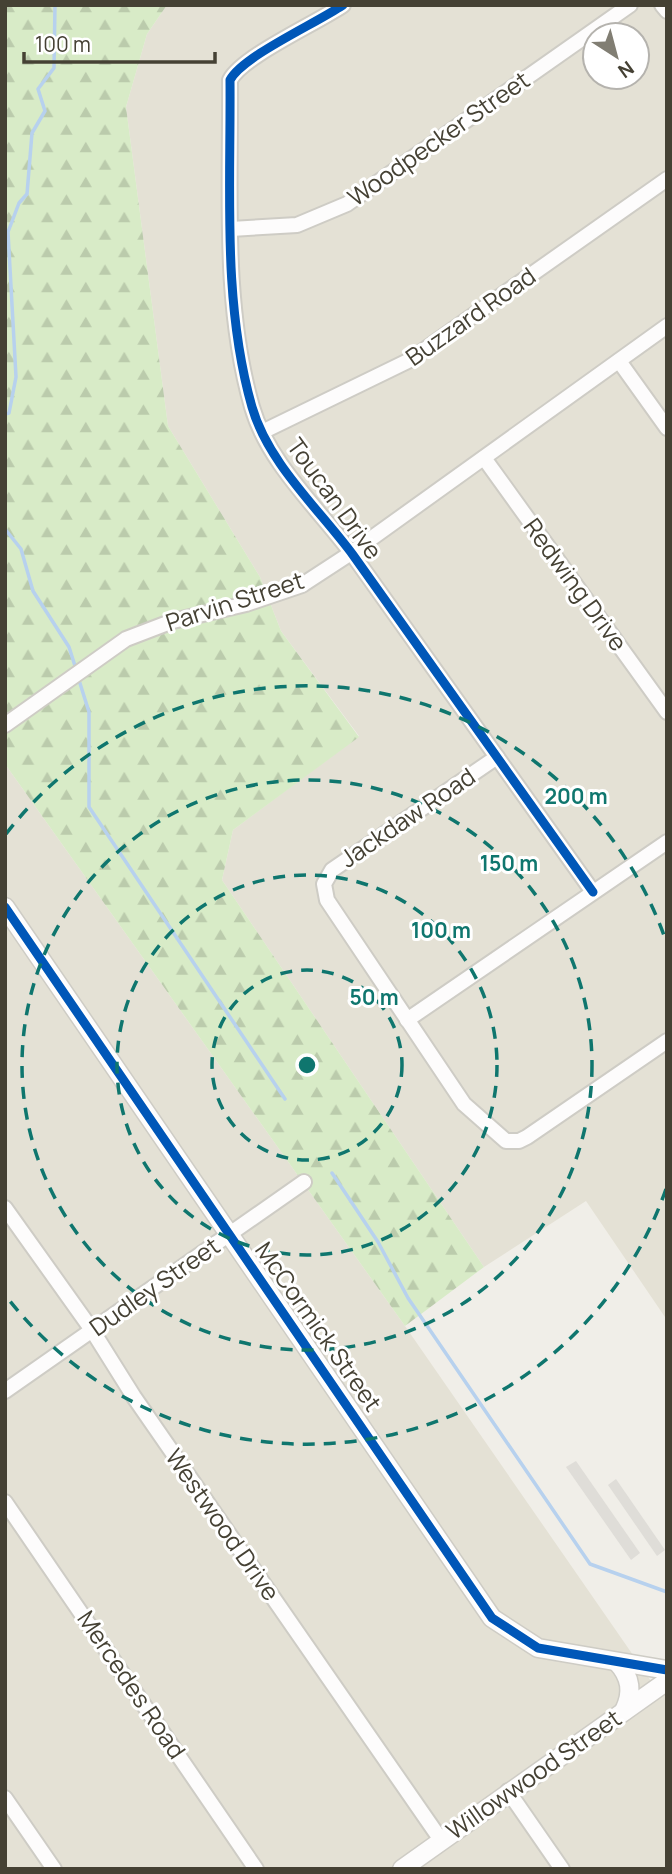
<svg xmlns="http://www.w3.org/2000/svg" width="672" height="1874" font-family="Manrope,sans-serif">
	<defs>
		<pattern id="forest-firs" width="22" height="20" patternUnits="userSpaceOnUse" patternTransform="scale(1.75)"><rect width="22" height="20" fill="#d8ebc7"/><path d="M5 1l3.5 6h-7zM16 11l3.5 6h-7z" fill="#bbcbac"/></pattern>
	</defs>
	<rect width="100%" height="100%" fill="#f0eee8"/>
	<g fill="#e4e1d5" fill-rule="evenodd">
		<path d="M 167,5 L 667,5 L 667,1320 L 586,1201 L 484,1267 L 222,880 L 233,830 L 359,736 L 281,631 L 260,577 L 168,426 L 126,107 L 147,34 ZM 595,35 L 637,35 L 637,77 L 595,77 Z"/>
		<path d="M 5,764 L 405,1326 L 651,1681 L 667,1671 L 667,1869 L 5,1869 Z"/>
	</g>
	<path fill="url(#forest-firs)" d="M 5,5 L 167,5 L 147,34 L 126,107 L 168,426 L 260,577 L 281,631 L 359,737 L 233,830 L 222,880 L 484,1267 L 405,1326 L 5,764 Z"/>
	<g fill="#dfddd8">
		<path d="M 576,1461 L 640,1553 L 631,1560 L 566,1467 Z"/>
		<path d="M 616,1479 L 665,1550 L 657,1556 L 608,1485 Z"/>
	</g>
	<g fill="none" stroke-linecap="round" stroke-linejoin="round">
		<g stroke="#b7d1ee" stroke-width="3.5">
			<path d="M 5,414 L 9,413 L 16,377 L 8,232 L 19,203 L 27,194 L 32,133 L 45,111 L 38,89 L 54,68 L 55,5"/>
			<path d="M 5,529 L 21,549 L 33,591 L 69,647 L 76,669"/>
			<path d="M 78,677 L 89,712 L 89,807 L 285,1099"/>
			<path d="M 332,1173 L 378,1242 L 408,1298 L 590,1564 L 667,1592"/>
		</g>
		<g stroke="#ceccc5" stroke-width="18">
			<g id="minor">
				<path d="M 343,5 C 315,24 243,56 230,80 C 231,188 222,302 252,407 C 268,463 319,509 353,555 C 434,667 513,780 593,892"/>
				<path d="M 662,5 L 667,11"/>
				<path d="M 231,229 L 297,225 L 347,204 L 630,5"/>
				<path d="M 619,361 L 667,428"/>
				<path d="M 262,432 L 410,360 L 667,179"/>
				<path d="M 484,458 L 667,712"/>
				<path d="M 5,725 L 126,639 L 173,621 L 246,604 L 302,585 L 351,553 L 667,326"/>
				<path d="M 497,757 L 332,870 L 324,884 L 327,900 L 464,1104 L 506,1141 L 519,1141 L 527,1137 L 667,1041"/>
				<path d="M 407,1020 L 667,842"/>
				<path d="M 5,1208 L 92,1330 L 134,1397 L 441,1840"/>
				<path d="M 5,1391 L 304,1182"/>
				<path d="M 5,1502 L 256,1869"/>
				<path d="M 508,1791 L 562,1869"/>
				<path d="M 5,1798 L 54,1869"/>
			</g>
		</g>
		<g stroke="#ceccc5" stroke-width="21">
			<g id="tertiary">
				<path d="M 5,907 L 492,1618 L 538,1648 L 667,1670"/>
				<path d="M 617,1662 C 631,1677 633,1693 624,1711"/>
				<path d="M 402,1869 L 667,1681"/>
			</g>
		</g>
		<use href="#minor" stroke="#fdfcfc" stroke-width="14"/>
		<use href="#tertiary" stroke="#fdfcfc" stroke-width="18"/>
		<g stroke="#fff" stroke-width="13">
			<g id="cycleway">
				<path d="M 343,5 C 315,24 243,56 230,80 C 231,188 222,302 252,407 C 268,463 319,509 353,555 C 434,667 513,780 593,892"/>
				<path d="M 5,907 L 492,1618 L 538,1648 L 667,1670"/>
			</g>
		</g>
		<use href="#cycleway" stroke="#0057b8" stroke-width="9"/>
	</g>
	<g fill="none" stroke="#0f766e" stroke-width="3.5" stroke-dasharray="12 9">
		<circle cx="307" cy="1065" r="95"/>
		<circle cx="307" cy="1065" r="190"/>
		<circle cx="307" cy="1065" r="285"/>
		<path d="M666 1189A380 380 0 0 1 6 1296M6 834A380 380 0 0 1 666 941"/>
	</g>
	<g text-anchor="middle" stroke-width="6" stroke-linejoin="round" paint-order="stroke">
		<g font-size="24" fill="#454134" stroke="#fff">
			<text transform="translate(439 139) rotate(-35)" y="8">Woodpecker Street</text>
			<text transform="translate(471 317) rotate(-35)" y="8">Buzzard Road</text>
			<text transform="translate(334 499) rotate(54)" y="8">Toucan Drive</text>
			<text transform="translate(575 585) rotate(54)" y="8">Redwing Drive</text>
			<text transform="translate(235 602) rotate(-18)" y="8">Parvin Street</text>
			<text transform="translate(408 818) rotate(-34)" y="8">Jackdaw Road</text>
			<text transform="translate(155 1287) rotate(-35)" y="8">Dudley Street</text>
			<text transform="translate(318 1327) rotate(55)" y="8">McCormick Street</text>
			<text transform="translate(222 1525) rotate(55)" y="8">Westwood Drive</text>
			<text transform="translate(131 1685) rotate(56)" y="8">Mercedes Road</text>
			<text transform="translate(534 1775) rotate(-35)" y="8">Willowwood Street</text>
		</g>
	</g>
	<circle cx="307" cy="1065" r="10" fill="#0f766e" stroke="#fff" stroke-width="3.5"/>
	<g font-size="21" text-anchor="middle" font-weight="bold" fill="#0f766e" stroke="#fff" stroke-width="6" stroke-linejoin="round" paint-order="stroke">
		<text x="576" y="804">200 m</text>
		<text x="509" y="871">150 m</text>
		<text x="441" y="938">100 m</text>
		<text x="374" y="1005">50 m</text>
	</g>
	<rect width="672" height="1874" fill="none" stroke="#454134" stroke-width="14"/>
	<g transform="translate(616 56) rotate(144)"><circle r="33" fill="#ffffff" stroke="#b5b3ae" stroke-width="2"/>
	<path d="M0-5L12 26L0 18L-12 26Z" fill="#817e73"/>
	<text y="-10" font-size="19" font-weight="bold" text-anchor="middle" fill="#454134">N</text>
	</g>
	<path d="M24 52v10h191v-10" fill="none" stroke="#454134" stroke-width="3.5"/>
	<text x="35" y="52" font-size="21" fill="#454134" stroke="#ffffff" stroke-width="5" paint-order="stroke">100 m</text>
</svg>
